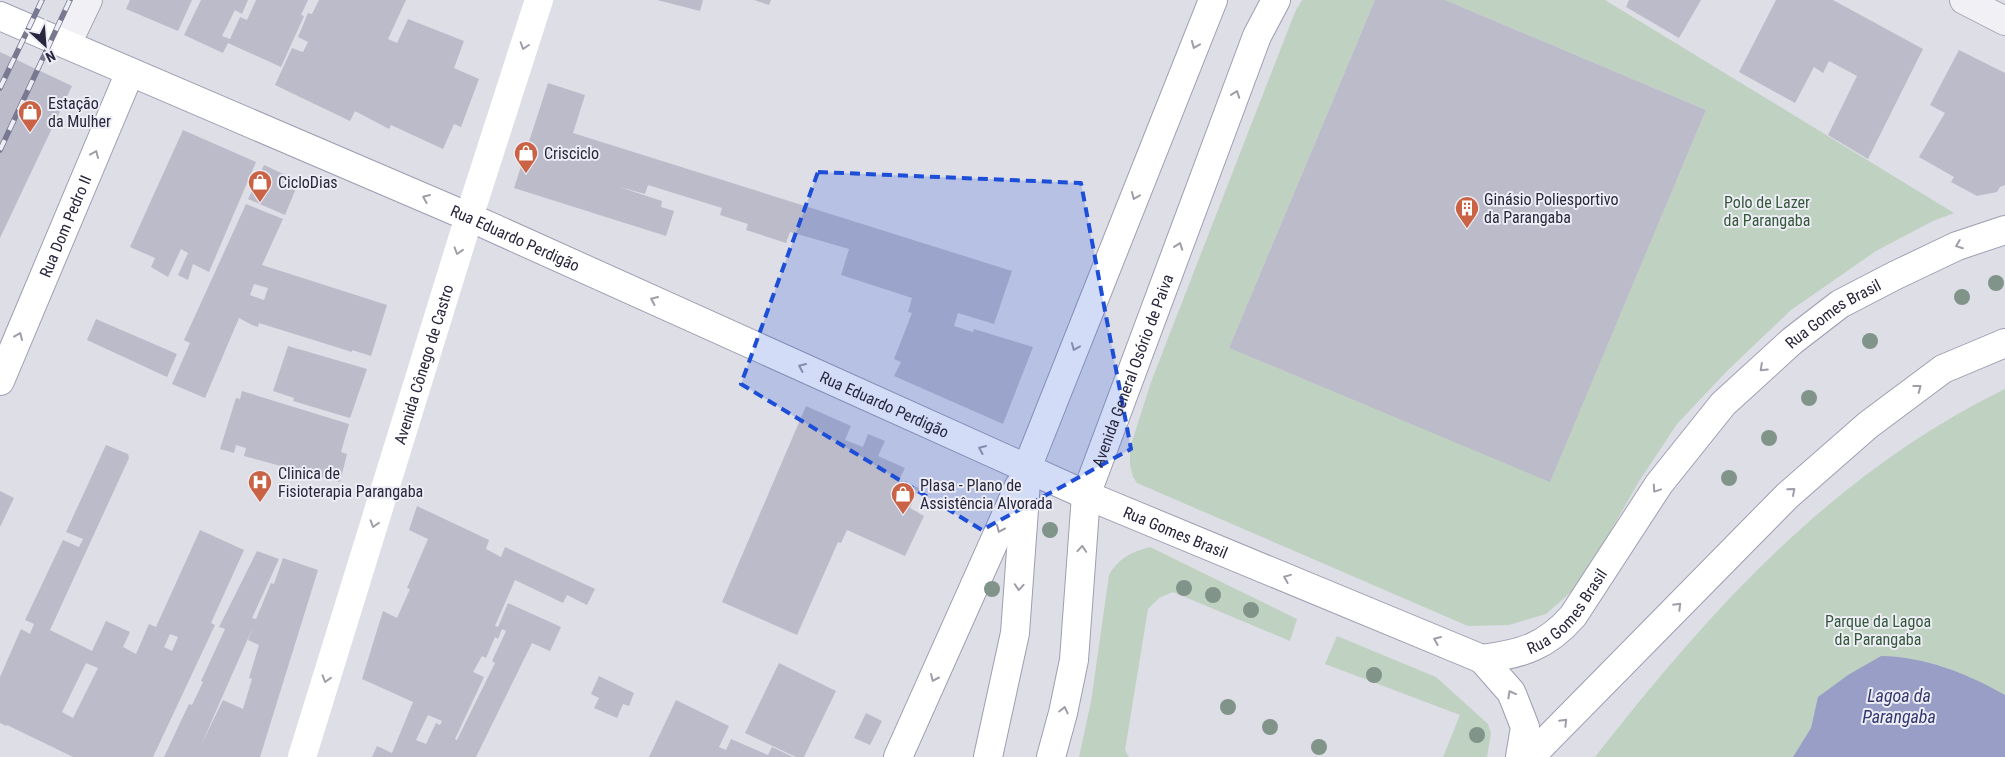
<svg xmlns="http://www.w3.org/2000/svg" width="2005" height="757" font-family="'Roboto Condensed',sans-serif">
	<rect width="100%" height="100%" fill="#dedee7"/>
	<g fill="#bfd1c1">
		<path d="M 1302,0 L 1375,0 L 1229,348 L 1550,481 L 1706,110 L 1445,0 L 1605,0 L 1954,213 L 1933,221 L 1876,251 L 1791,310 L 1728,370 L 1677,424 L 1638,483 L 1581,583 L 1546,614 L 1509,625 L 1468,626 L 1137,483 L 1133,477 L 1130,465 L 1130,448 L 1151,382 L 1295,12 Z"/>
		<path d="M 2005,389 L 2005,757 L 1595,757 C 1711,609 1833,473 2005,389 Z"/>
		<path d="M 1150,547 L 1297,619 L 1290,641 L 1173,592 L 1159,598 L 1148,609 L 1125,750 L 1129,757 L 1079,757 L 1091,702 L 1109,575 C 1119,558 1131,552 1150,547 Z"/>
		<path d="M 1337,636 L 1436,677 L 1488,724 L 1491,734 L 1487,757 L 1443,757 L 1460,715 L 1325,664 Z"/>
	</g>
	<path fill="#999ec6" d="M 1881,656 C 1926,657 1966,673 2005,695 L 2005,757 L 1793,757 L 1811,728 L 1818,697 L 1848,675 Z"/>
	<g fill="#bbbbca" fill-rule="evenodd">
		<path d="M 130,0 L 192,0 L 178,31 L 126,9 Z"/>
		<path d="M 201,0 L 248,0 L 242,14 L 235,10 L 222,36 L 230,39 L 240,17 L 247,20 L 256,0 L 308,0 L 301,15 L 304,16 L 281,67 L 228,43 L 223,53 L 184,35 Z"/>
		<path d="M 319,0 L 406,0 L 388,39 L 397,43 L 408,19 L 464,41 L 454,68 L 479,79 L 461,127 L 454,124 L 443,149 L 391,125 L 389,129 L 355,111 L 350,121 L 275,85 L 292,48 L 303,52 L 308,42 L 298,37 L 308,13 L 312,14 Z"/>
		<path d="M 657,0 L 703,0 L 700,11 Z"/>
		<path d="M 754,0 L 771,0 L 769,5 Z"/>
		<path d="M 1375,0 L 1445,0 L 1706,110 L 1550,482 L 1229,348 Z"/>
		<path d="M 1629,0 L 1701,0 L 1679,38 L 1626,7 Z"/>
		<path d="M 1776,0 L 1833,0 L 1923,49 L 1868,159 L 1828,135 L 1857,76 L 1829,61 L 1823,73 L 1814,67 L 1795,103 L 1739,72 Z"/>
		<path d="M 1959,50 L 2005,73 L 2005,185 L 2000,187 L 1997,192 L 1977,196 L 1951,182 L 1954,177 L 1919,157 L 1945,113 L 1930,105 Z"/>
		<path d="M 0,52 L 72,86 L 0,238 Z"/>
		<path d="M 548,83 L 585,95 L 573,133 L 1012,271 L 994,324 L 958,313 L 954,326 L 973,332 L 974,329 L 1033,347 L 1003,424 L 894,376 L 901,362 L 894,359 L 912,313 L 908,312 L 912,298 L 841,275 L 849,249 L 790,232 L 786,243 L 746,230 L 748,224 L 720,215 L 722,208 L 648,185 L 645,194 L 616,186 L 662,201 L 661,207 L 674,211 L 666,236 L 514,188 Z"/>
		<path d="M 183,130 L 256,162 L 209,272 L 193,264 L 188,280 L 178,275 L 188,253 L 181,249 L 168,277 L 151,267 L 155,258 L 130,247 Z"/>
		<path d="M 264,165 L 299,181 L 285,215 L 248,199 Z"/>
		<path d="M 246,204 L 283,219 L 262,265 L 387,305 L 371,356 L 352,350 L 352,352 L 259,323 L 258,327 L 252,325 L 239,318 L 205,398 L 172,384 L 190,343 L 184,340 ZM 254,284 L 268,288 L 264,300 L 250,295 Z"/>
		<path d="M 96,319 L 177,354 L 167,377 L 87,340 Z"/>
		<path d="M 288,346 L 367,369 L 350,418 L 293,401 L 294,398 L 273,391 Z"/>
		<path d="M 242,391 L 349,424 L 341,452 L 347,454 L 340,482 L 244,456 L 246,448 L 236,445 L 234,453 L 220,449 L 236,398 L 240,399 Z"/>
		<path d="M 806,406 L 851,426 L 845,440 L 863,447 L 868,434 L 885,441 L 878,456 L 905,468 L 899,480 L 919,488 L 910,508 L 924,516 L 905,556 L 847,530 L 841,543 L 838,542 L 797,635 L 722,602 Z"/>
		<path d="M 106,445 L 128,454 L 129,458 L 50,630 L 92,651 L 106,621 L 130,632 L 123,647 L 136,654 L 149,624 L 156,627 L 200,530 L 244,550 L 211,623 L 215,625 L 153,757 L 73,757 L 7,725 L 6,726 L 0,723 L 0,677 L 21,629 L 30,634 L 34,624 L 25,620 L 63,540 L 79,547 L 83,539 L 66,532 ZM 170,634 L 178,637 L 172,651 L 164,647 ZM 86,663 L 98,668 L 73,718 L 62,712 Z"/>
		<path d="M 0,491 L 14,498 L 0,527 Z"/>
		<path d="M 417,506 L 489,540 L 486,549 L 501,557 L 505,547 L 595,589 L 587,605 L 567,595 L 563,603 L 515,580 L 495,626 L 498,627 L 508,603 L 561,627 L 550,651 L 532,643 L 476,757 L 372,757 L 377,746 L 392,753 L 413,702 L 362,679 L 383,611 L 397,618 L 410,589 L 407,588 L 428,539 L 409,530 ZM 502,629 L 506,631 L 492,661 L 495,663 L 457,740 L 455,739 L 484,677 L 473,672 L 482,656 L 486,658 L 495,637 L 498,639 ZM 428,715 L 442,721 L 440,725 L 436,723 L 426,744 L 416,740 Z"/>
		<path d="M 257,551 L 279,559 L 252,618 L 256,619 L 271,583 L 274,584 L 283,558 L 318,570 L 260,757 L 164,757 L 189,704 L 192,705 L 203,682 L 201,681 L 225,629 L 219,627 ZM 253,627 L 248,640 L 259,645 L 249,678 L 252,679 L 243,709 L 223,700 L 201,745 Z"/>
		<path d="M 779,663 L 836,691 L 804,757 L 796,757 L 745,733 Z"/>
		<path d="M 599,676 L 634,693 L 629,706 L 623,704 L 617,718 L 594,708 L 599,698 L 591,694 Z"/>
		<path d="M 676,700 L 729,726 L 719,747 L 726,750 L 731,739 L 768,755 L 772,747 L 793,757 L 649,757 Z"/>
		<path d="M 866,713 L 882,721 L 870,745 L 854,738 Z"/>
	</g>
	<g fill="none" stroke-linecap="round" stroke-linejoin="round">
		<g stroke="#a7a7b4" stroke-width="30">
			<g id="street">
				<path d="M 1964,0 L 2005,21"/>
				<path d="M 67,44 L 88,0"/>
			</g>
		</g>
		<g stroke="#9d9eb2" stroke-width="30">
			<g id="primary">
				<path id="s2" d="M 0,16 L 469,217 L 1086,495 L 1482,659 C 1521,654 1546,647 1573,616 L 1659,484 L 1723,404 L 1792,341 L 1840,304 L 1896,275 L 1957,246 L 2005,230"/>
				<path id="s3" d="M 0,381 L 130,72"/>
				<path d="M 1482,659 L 1511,692 L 1514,699 L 1525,727 L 1520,757"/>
				<path d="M 898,757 L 1019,486"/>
				<path d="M 988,757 L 1015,633 L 1027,468 L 1213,0"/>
				<path id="s4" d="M 1051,757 L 1063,713 L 1074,660 L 1086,495 L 1257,36 L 1276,0"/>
				<path d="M 1530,757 L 1787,496 L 1868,425 L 1943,369 L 2005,343"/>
			</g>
		</g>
		<use href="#street" stroke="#f0f0f5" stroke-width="28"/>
		<path stroke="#fff" stroke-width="28" id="s1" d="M 302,757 L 469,217 L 539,0"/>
		<use href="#primary" stroke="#fff" stroke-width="28"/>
		<g stroke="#787890" stroke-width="5.5">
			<g id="rail">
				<path d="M 0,88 L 42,0"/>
				<path d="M 0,150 L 70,0"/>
			</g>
		</g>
		<use href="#rail" stroke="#ededf5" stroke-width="4" stroke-dasharray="11" stroke-linecap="butt"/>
	</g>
	<g fill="#819489">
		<circle cx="1996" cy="283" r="8"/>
		<circle cx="1962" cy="297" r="8"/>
		<circle cx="1870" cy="341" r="8"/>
		<circle cx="1809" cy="398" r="8"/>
		<circle cx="1769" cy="438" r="8"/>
		<circle cx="1729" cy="478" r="8"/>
		<circle cx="1050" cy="530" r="8"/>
		<circle cx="1184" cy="588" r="8"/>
		<circle cx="992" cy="589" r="8"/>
		<circle cx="1213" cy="595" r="8"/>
		<circle cx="1251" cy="610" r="8"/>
		<circle cx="1374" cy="675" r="8"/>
		<circle cx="1228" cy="707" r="8"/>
		<circle cx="1270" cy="727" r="8"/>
		<circle cx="1477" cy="735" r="8"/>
		<circle cx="1319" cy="747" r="8"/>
	</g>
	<defs><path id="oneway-chevron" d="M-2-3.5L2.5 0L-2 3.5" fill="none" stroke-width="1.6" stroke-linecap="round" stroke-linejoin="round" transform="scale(1.25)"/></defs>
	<g stroke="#9e9ea8">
		<use href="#oneway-chevron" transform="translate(1195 45) rotate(112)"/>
		<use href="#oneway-chevron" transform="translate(524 46) rotate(108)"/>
		<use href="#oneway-chevron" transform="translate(1236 94) rotate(-70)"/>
		<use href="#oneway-chevron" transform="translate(95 154) rotate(-67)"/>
		<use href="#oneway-chevron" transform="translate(1135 196) rotate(112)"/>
		<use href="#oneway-chevron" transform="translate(426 198) rotate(-157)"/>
		<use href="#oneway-chevron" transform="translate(1959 245) rotate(159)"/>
		<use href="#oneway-chevron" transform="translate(1179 246) rotate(-70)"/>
		<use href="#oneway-chevron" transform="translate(458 251) rotate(107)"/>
		<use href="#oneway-chevron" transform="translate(654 300) rotate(-156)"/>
		<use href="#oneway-chevron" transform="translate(19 336) rotate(-67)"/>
		<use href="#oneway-chevron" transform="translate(1075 347) rotate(112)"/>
		<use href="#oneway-chevron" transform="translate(802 367) rotate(-156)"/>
		<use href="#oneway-chevron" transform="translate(1763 368) rotate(137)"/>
		<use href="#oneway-chevron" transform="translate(1918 388) rotate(-37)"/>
		<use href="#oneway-chevron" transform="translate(982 449) rotate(-156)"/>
		<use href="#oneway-chevron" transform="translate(1656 489) rotate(124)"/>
		<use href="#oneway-chevron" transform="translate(1792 491) rotate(-41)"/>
		<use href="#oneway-chevron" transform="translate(374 524) rotate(107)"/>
		<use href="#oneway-chevron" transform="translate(1000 529) rotate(114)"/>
		<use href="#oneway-chevron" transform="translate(1082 549) rotate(-86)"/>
		<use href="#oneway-chevron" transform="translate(1287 578) rotate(-158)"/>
		<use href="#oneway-chevron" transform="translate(1019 587) rotate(94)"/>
		<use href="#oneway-chevron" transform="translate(1678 606) rotate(-45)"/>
		<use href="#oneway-chevron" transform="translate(1437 640) rotate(-157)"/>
		<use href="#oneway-chevron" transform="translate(934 678) rotate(114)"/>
		<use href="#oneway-chevron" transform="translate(326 679) rotate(107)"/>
		<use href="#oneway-chevron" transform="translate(1511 694) rotate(-119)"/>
		<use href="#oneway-chevron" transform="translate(1064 710) rotate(-77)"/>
		<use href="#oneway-chevron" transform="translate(1564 722) rotate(-45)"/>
	</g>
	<path fill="#1d4ed8" fill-opacity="0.2" stroke="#1d4ed8" stroke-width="4" stroke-dasharray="10 6" stroke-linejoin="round" d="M 818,172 L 1081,183 L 1131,449 L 982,530 L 741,384 Z"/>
	<defs>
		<g id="shop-pin" transform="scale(1.25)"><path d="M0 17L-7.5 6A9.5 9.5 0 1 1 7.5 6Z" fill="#ca6245" stroke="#ededf5"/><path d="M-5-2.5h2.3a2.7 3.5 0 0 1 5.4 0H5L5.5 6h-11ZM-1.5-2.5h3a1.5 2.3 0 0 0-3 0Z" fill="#fff"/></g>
		<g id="building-pin" transform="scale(1.25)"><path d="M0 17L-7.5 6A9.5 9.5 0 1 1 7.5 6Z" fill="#ca6245" stroke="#ededf5"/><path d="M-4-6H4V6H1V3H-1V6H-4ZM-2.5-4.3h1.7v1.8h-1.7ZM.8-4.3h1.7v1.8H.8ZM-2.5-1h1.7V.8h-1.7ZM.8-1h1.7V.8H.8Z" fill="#fff"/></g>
		<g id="hospital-pin" transform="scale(1.25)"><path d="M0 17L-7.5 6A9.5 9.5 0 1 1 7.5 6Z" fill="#ca6245" stroke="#ededf5"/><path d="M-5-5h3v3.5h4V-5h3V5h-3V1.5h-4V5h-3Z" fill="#fff"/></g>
	</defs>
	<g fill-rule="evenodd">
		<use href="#shop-pin" x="30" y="112"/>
		<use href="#shop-pin" x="526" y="153"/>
		<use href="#shop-pin" x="260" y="182"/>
		<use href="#building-pin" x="1467" y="208"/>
		<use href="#hospital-pin" x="260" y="482"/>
		<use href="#shop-pin" x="903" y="494"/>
	</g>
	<g text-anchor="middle" stroke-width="4" stroke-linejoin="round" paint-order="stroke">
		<g font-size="16" fill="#28273d" stroke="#ededf5" text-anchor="start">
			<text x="48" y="109">Estação<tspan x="48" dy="18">da Mulher</tspan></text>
			<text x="544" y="159">Crisciclo</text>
			<text x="278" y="188">CicloDias</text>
			<text x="1484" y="205">Ginásio Poliesportivo<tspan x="1484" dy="18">da Parangaba</tspan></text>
			<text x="278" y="479">Clinica de<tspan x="278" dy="18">Fisioterapia Parangaba</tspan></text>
			<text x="920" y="491">Plasa - Plano de<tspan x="920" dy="18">Assistência Alvorada</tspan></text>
		</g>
		<g font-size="16" fill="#35583c" stroke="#ededf5">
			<text x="1767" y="208">Polo de Lazer<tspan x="1767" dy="18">da Parangaba</tspan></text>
			<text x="1878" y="627">Parque da Lagoa<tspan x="1878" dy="18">da Parangaba</tspan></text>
		</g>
		<g font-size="16" fill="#28273d" stroke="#ededf5">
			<text dy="6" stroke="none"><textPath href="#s3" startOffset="168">Rua Dom Pedro II</textPath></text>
			<text dy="6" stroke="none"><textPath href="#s2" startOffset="561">Rua Eduardo Perdigão</textPath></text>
			<text dy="6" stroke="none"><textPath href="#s2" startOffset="2122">Rua Gomes Brasil</textPath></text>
			<text dy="6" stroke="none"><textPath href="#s1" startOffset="411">Avenida Cônego de Castro</textPath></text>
			<text dy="6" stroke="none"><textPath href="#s4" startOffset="398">Avenida General Osório de Paiva</textPath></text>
			<text dy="6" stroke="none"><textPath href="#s2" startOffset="966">Rua Eduardo Perdigão</textPath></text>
			<text dy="6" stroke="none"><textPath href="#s2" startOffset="1284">Rua Gomes Brasil</textPath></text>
			<text dy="6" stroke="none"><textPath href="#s2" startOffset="1718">Rua Gomes Brasil</textPath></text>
		</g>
		<g font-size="18" font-style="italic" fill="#333770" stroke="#ededf5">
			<text x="1899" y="702">Lagoa da<tspan x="1899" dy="21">Parangaba</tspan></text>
		</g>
	</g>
	<g transform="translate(45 45) rotate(154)" stroke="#ededf5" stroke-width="4" paint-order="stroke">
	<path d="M0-4L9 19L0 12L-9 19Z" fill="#28273d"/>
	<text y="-8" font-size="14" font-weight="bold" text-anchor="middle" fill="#28273d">N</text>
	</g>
</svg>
